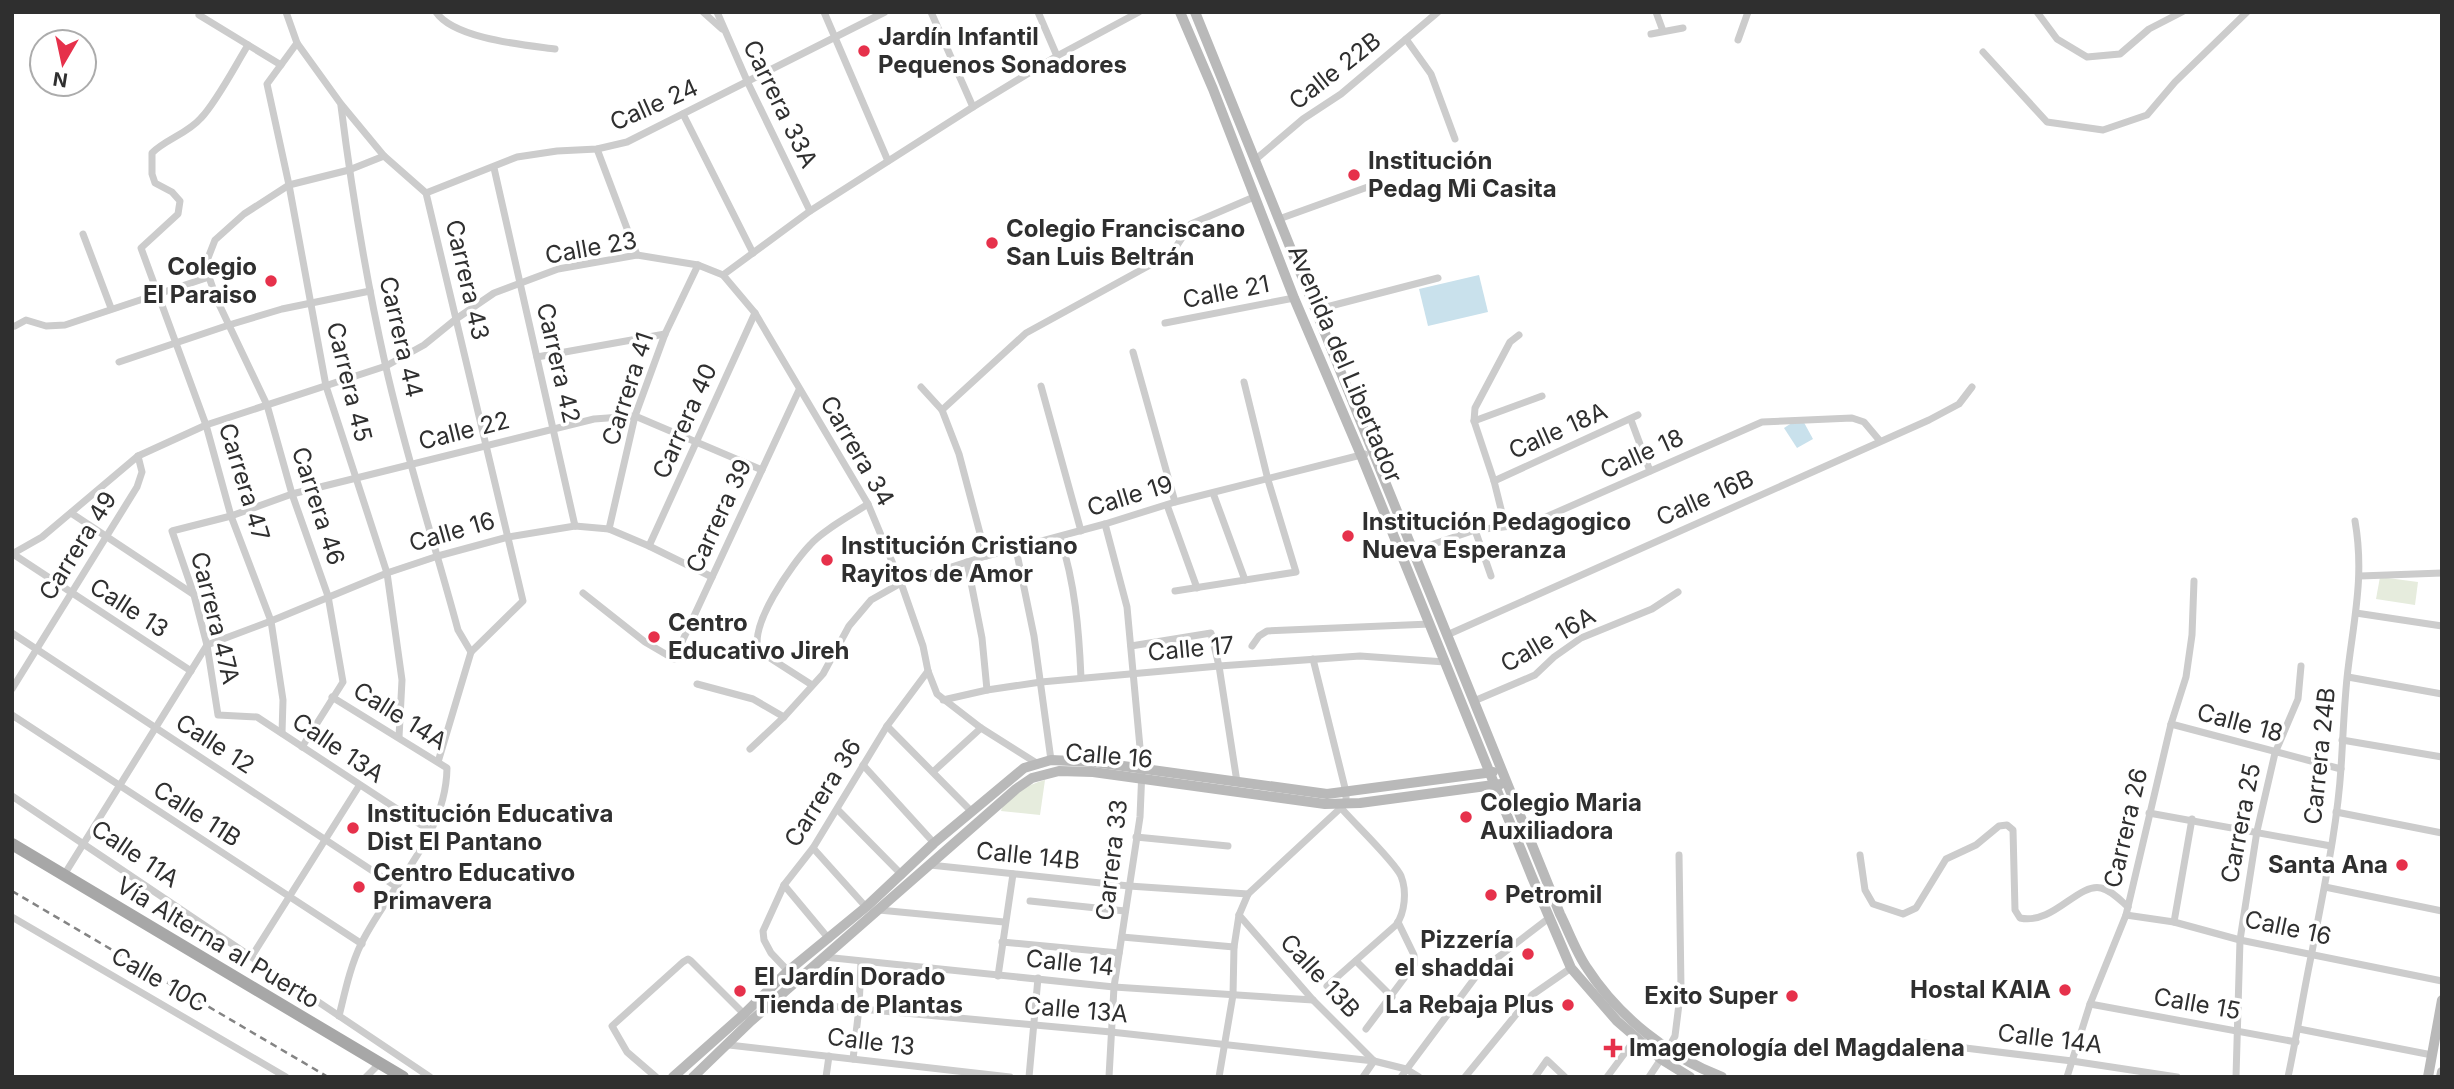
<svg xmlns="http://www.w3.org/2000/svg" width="2454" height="1089" font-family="Inter,sans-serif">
	<rect width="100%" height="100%" fill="#fff"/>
	<g fill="#e6ecdd">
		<path d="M 2380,577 L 2418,582 L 2415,605 L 2376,599 Z"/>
		<path d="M 1045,780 L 1040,815 L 1001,811 C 1005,795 1030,784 1045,780 Z"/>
	</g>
	<g fill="#c9e1ec">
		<path d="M 1479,275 L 1488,312 L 1428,326 L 1419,289 Z"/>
		<path d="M 1801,417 L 1813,439 L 1797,448 L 1784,428 Z"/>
	</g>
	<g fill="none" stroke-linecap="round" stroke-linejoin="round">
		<g stroke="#ccc" stroke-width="7">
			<path d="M 286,12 L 297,43 L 341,104 L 384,156 L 426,193 L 523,601 L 471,652 L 438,762"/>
			<path d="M 436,12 C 454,39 525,45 555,49"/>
			<path d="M 703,12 L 722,29"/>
			<path d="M 717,12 L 748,83 L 810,211"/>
			<path d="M 824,12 L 888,161"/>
			<path d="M 931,12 L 973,107"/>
			<path d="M 1038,12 L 1057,56"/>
			<path d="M 1656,12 L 1663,31"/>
			<path d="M 2037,12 L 2057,39 L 2087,57 L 2120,54 L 2149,29 L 2182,12"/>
			<path d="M 199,15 L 281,65"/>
			<path d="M 1651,34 L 1683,28"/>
			<path d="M 1406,39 L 1431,74 L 1455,139"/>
			<path d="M 1738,40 L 1748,12"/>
			<path d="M 297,43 L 267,84 L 289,185 L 326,386 L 387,573 L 402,680 L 399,737"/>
			<path d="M 248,45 C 235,66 217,101 201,118 C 187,134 166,139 152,153 L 152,174 L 155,183 L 172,192 L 180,201 L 178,214 L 141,248 L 206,425 L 231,516 L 271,621 L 283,700 L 282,733"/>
			<path d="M 1983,52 L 2047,122 L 2103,130 L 2147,115 L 2175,82 L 2247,12"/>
			<path d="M 341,106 C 352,193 366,278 385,363 C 405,453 434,541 458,630 L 471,652"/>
			<path d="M 683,114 L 753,253"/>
			<path d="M 597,149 L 637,255"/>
			<path d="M 1255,160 L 1303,119 L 1341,94 L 1438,12"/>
			<path d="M 494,168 L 575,526"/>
			<path d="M 426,193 L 517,157 L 557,151 L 597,149 L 627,142 L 885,12"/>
			<path d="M 1279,219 L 1376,184"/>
			<path d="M 83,234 L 111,308"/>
			<path d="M 723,275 L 810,211 L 973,107 L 1057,56 L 1139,12"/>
			<path d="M 1315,310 L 1438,278"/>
			<path d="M 1165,323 L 1294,298"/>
			<path d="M 15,326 L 26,320 L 46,326 L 65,325 L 209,277"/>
			<path d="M 1133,352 L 1175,502"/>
			<path d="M 537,357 L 665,334"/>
			<path d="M 119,362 L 229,325 L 282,309 L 370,291"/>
			<path d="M 1041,386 L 1081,531"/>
			<path d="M 921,387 L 942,410 L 959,454 L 986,556"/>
			<path d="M 942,410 L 1026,333 L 1172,253 L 1191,224 L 1254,197"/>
			<path d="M 1631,420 L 1650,471"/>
			<path d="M 1474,421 L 1542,396"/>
			<path d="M 1494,481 L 1638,415"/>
			<path d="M 1213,493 L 1245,580"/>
			<path d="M 1167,505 L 1197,588"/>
			<path d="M 71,513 L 193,594"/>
			<path d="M 1105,524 L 1127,607 L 1142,769 L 1140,817 L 1114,987 L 1109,1077"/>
			<path d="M 1505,525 L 1494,481 L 1474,421 L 1475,408 L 1510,342 L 1519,335"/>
			<path d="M 609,529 L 635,416 L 665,334 L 698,265"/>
			<path d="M 1475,530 L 1491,576"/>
			<path d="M 1060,537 C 1075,583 1079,630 1081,678"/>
			<path d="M 649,546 L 755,313"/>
			<path d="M 1016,549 L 1034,636 L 1051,760"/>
			<path d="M 1413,551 L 1475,530 L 1530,524 L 1762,422 L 1852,418 L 1864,422 L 1880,441"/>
			<path d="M 12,554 L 42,537 L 138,456 L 206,425 L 386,366 L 424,345 L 456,319 L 494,293 L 558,269 L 637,255 L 698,265 L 723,275 L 755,313 L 868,504 L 901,583 L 923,646 L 928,671 L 937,694 L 981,728 L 1038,764"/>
			<path d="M 13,554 L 191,671"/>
			<path d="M 967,562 L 982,638 L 987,690"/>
			<path d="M 2360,576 L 2442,573"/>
			<path d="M 1175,591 L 1296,572 L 1268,480 L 1244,382"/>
			<path d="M 583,593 L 645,642 L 674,659 L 799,390"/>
			<path d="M 2356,613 L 2442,626"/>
			<path d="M 12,633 L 397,887"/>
			<path d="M 1447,635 L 1929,420 L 1959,404 L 1972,387"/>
			<path d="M 1131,646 L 1211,633 L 1219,666 L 1237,782"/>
			<path d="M 1252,646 L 1259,636 L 1267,631 L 1430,624"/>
			<path d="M 2348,677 L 2442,694"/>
			<path d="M 697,684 L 753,699 L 784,717"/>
			<path d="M 812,685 L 759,651 C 748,626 792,564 810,545 C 823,530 850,516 868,504"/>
			<path d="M 12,689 L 137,487 L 142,472 L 138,456"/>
			<path d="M 332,697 L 447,768 C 446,837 390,885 361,944 C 350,967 345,992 339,1016"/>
			<path d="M 943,700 L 987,690 L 1041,682 L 1219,666 L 1360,656 L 1445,662"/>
			<path d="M 1474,701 L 1535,675 L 1554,657 L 1581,638 L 1652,609 L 1678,592"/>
			<path d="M 12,715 L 362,944"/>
			<path d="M 2171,724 L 2341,769"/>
			<path d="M 887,726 L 971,811"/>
			<path d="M 2342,740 L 2442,757"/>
			<path d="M 302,747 L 343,682 L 328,596 L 292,494 L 267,405 L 217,300 L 209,277 L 208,258 L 215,240 L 244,214 L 289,185 L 349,170 L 384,156"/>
			<path d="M 750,749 L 784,717 L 823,674 L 849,626 L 871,600 L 901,583 L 986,556 L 1105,524 L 1175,502 L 1365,454"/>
			<path d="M 863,765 L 934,843"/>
			<path d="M 934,771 L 981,728"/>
			<path d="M 12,796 L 430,1077"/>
			<path d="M 838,810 L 902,875"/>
			<path d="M 2336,812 L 2442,833"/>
			<path d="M 2149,813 L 2331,846"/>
			<path d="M 432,832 L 257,717 L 218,715 L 207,645 L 194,595 L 172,531 L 231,516 L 292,494 L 594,419 L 635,416 L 762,470"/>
			<path d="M 1136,837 L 1228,846"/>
			<path d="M 813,848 L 866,907"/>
			<path d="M 1860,855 L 1865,890 L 1873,904 L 1903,914 L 1916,908 L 1946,859 L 1976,845 L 1999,826 L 2007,825 L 2013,830 L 2015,910 L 2020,918 C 2054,925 2077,883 2101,888 C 2111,890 2120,900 2128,907"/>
			<path d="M 930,865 L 1129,886 L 1248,894"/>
			<path d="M 64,875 L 207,645 L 271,621 L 387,573 L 438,556 L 508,537 L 575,526 L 609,529 L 649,546 L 712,577"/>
			<path d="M 784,885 L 829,939"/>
			<path d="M 2325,887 L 2442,911"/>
			<path d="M 1030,901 L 1125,911"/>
			<path d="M 879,910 L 1004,922"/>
			<path d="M 1239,915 L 1313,1000 L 1374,1061"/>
			<path d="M 2126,915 L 2174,922 L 2240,940 L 2442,981"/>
			<path d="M 12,917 L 286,1077"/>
			<path d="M 2174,922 L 2192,819"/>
			<path d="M 1122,937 L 1234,947"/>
			<path d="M 1002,942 L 1119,953"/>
			<path d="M 252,956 L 359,786"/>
			<path d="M 824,957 L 1114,987 L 1313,1000"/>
			<path d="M 1356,961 L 1392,997"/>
			<path d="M 788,971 L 771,953 L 764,940 L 763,931 L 784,885 L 813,848 L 887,726 L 928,671"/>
			<path d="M 998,976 L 1013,874"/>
			<path d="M 1327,986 L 1396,925 C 1405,913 1407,891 1401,876 C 1395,862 1354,823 1342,809"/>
			<path d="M 774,1001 L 1111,1032 L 1374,1061 L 1406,1069 L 1419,1077"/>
			<path d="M 2090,1004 L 2296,1042"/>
			<path d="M 1366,1029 L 1414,965 L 1414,955 L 1398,922"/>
			<path d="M 2299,1029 L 2432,1055"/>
			<path d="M 1916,1042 L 2072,1061 L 2177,1077"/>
			<path d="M 729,1045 L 1010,1077"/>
			<path d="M 1668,1049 L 1675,1036 L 1681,988 L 1679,855"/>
			<path d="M 853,1059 L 859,1008 L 861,962"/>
			<path d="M 366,1077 L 379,1064"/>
			<path d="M 656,1077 L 627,1052 L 612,1026 L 683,962 L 688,959 L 691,961 L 746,1016"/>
			<path d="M 826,1077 L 829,1056"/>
			<path d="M 1029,1077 L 1038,978"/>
			<path d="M 1219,1077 L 1233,995 L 1234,947 L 1239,915 L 1248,894 L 1346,803 L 1346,792 L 1313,659"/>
			<path d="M 1363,1077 L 1374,1061"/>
			<path d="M 1401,1077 L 1480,971 L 1549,918"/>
			<path d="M 1465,1077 L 1532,995 L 1571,968"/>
			<path d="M 1535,1077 L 1547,1060 L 1565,1077"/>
			<path d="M 1607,1077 L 1636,1038"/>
			<path d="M 1649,1077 L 1661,1059"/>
			<path d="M 2067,1077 L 2090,1004 L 2126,915 L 2171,724 L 2186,677 L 2192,635 L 2194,581"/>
			<path d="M 2236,1077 L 2240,940 L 2257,831 L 2275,753 L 2298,699 L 2301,666"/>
			<path d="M 2288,1077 C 2297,1035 2303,994 2312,952 C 2323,891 2337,830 2341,768 C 2343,738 2344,708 2347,678 C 2353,622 2365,578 2355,521"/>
		</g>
		<g stroke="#b9b9b9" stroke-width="10">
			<path d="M 1180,12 L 1213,89 L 1294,298 L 1361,455 L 1532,877 L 1571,968 L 1617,1021 L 1661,1059 L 1690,1077"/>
			<path d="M 1195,12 L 1560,914 C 1569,932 1576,952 1587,968 C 1618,1016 1669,1057 1722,1077"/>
			<path d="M 673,1077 L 744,1014 L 788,971 L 866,907 L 934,843 L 1024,768 L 1051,760 L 1094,762 L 1327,794 L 1493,772"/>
			<path d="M 693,1077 L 751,1021 L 1016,789 L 1032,778 L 1059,771 L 1093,772 L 1325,804 L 1360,803 L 1501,784"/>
			<path d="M 2428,1077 L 2442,1000"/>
			<path d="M 2441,1077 L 2442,1072"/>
		</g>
		<path stroke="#a7a7a7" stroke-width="12" d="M 12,844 L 403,1077"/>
		<path stroke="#848484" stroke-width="2.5" stroke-dasharray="7 5" stroke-linecap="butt" d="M 12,891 L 328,1077"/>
	</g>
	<g fill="#e6314b" stroke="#fff" stroke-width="2.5">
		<circle cx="864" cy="51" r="7"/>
		<circle cx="1354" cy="175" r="7"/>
		<circle cx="992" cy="243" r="7"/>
		<circle cx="271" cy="281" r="7"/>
		<circle cx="1348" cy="536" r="7"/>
		<circle cx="827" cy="560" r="7"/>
		<circle cx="654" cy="637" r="7"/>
		<circle cx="1466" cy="817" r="7"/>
		<circle cx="353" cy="828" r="7"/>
		<circle cx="2402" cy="865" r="7"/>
		<circle cx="359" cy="887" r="7"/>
		<circle cx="1491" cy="895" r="7"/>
		<circle cx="1528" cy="954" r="7"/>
		<circle cx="2065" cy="990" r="7"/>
		<circle cx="740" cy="991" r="7"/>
		<circle cx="1792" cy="996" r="7"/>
		<circle cx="1568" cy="1005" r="7"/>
		<path d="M1609.5 1037.5h7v7h7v7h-7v7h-7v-7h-7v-7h7z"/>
	</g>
	<g text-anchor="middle" stroke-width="7" stroke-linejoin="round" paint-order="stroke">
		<g font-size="24" font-weight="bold" fill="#2f2f2f" stroke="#fff" text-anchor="start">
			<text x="878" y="45">Jardín Infantil<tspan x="878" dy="28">Pequenos Sonadores</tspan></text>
			<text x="1368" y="169">Institución<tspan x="1368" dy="28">Pedag Mi Casita</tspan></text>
			<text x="1006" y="237">Colegio Franciscano<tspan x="1006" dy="28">San Luis Beltrán</tspan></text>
			<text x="257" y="275" text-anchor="end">Colegio<tspan x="257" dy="28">El Paraiso</tspan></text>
			<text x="1362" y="530">Institución Pedagogico<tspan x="1362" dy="28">Nueva Esperanza</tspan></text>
			<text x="841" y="554">Institución Cristiano<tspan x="841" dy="28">Rayitos de Amor</tspan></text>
			<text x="668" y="631">Centro<tspan x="668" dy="28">Educativo Jireh</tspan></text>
			<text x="1480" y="811">Colegio Maria<tspan x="1480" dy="28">Auxiliadora</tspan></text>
			<text x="367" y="822">Institución Educativa<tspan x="367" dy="28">Dist El Pantano</tspan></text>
			<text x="2388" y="873" text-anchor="end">Santa Ana</text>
			<text x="373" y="881">Centro Educativo<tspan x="373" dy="28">Primavera</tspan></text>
			<text x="1505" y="903">Petromil</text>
			<text x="1514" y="948" text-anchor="end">Pizzería<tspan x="1514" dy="28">el shaddai</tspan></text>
			<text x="754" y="985">El Jardín Dorado<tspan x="754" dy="28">Tienda de Plantas</tspan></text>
			<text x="2051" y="998" text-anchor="end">Hostal KAIA</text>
			<text x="1778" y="1004" text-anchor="end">Exito Super</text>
			<text x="1554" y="1013" text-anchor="end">La Rebaja Plus</text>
			<text x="1629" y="1056">Imagenología del Magdalena</text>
		</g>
		<g font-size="24" fill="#2f2f2f" stroke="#fff">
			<text transform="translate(1335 71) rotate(-38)" y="8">Calle 22B</text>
			<text transform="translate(780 104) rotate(64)" y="8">Carrera 33A</text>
			<text transform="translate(654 105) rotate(-24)" y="8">Calle 24</text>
			<text transform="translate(591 248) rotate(-10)" y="8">Calle 23</text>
			<text transform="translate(467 280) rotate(77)" y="8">Carrera 43</text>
			<text transform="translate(1226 292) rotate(-11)" y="8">Calle 21</text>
			<text transform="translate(401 337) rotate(77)" y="8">Carrera 44</text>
			<text transform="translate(558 363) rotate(77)" y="8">Carrera 42</text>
			<text transform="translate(1345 364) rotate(67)" y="8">Avenida del Libertador</text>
			<text transform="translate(349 382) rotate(76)" y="8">Carrera 45</text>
			<text transform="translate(628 389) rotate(-72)" y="8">Carrera 41</text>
			<text transform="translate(685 421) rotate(-66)" y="8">Carrera 40</text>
			<text transform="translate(464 431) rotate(-14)" y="8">Calle 22</text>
			<text transform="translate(1558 431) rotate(-24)" y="8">Calle 18A</text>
			<text transform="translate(857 451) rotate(60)" y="8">Carrera 34</text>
			<text transform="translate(1642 454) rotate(-24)" y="8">Calle 18</text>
			<text transform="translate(244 482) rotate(73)" y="8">Carrera 47</text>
			<text transform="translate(1130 496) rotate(-17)" y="8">Calle 19</text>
			<text transform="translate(1705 498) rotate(-24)" y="8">Calle 16B</text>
			<text transform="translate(318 506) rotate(72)" y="8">Carrera 46</text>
			<text transform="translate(719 516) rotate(-65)" y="8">Carrera 39</text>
			<text transform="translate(452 532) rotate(-16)" y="8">Calle 16</text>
			<text transform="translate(78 546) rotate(-58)" y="8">Carrera 49</text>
			<text transform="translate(129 608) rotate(33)" y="8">Calle 13</text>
			<text transform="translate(215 618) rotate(76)" y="8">Carrera 47A</text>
			<text transform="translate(1548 640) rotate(-30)" y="8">Calle 16A</text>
			<text transform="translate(1191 649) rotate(-5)" y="8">Calle 17</text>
			<text transform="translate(400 716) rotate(32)" y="8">Calle 14A</text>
			<text transform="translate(2240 723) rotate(15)" y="8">Calle 18</text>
			<text transform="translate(215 744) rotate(33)" y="8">Calle 12</text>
			<text transform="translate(338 748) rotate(34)" y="8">Calle 13A</text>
			<text transform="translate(1109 756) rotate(5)" y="8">Calle 16</text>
			<text transform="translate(2320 756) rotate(-84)" y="8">Carrera 24B</text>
			<text transform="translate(823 793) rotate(-58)" y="8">Carrera 36</text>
			<text transform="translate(197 814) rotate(33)" y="8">Calle 11B</text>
			<text transform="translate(2241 823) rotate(-79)" y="8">Carrera 25</text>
			<text transform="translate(2126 828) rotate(-77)" y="8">Carrera 26</text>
			<text transform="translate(135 854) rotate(34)" y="8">Calle 11A</text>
			<text transform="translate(1028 856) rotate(6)" y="8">Calle 14B</text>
			<text transform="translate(1112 860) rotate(-83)" y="8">Carrera 33</text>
			<text transform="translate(2288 928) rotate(12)" y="8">Calle 16</text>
			<text transform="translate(218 943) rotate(31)" y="8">Vía Alterna al Puerto</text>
			<text transform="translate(1070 963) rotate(6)" y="8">Calle 14</text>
			<text transform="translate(1320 976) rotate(47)" y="8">Calle 13B</text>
			<text transform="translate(159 980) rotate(30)" y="8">Calle 10C</text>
			<text transform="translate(2197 1004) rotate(10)" y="8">Calle 15</text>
			<text transform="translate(1076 1010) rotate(5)" y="8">Calle 13A</text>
			<text transform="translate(2050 1039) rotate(7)" y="8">Calle 14A</text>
			<text transform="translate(871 1042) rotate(7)" y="8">Calle 13</text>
		</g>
	</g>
	<rect width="2454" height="1089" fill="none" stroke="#2f2f2f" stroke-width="28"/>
	<g transform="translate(63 63) rotate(189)"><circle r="33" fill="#ffffff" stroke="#acacac" stroke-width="2"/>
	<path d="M0-5L12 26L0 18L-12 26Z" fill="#e6314b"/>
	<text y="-10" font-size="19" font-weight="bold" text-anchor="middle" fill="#2f2f2f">N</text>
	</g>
</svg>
